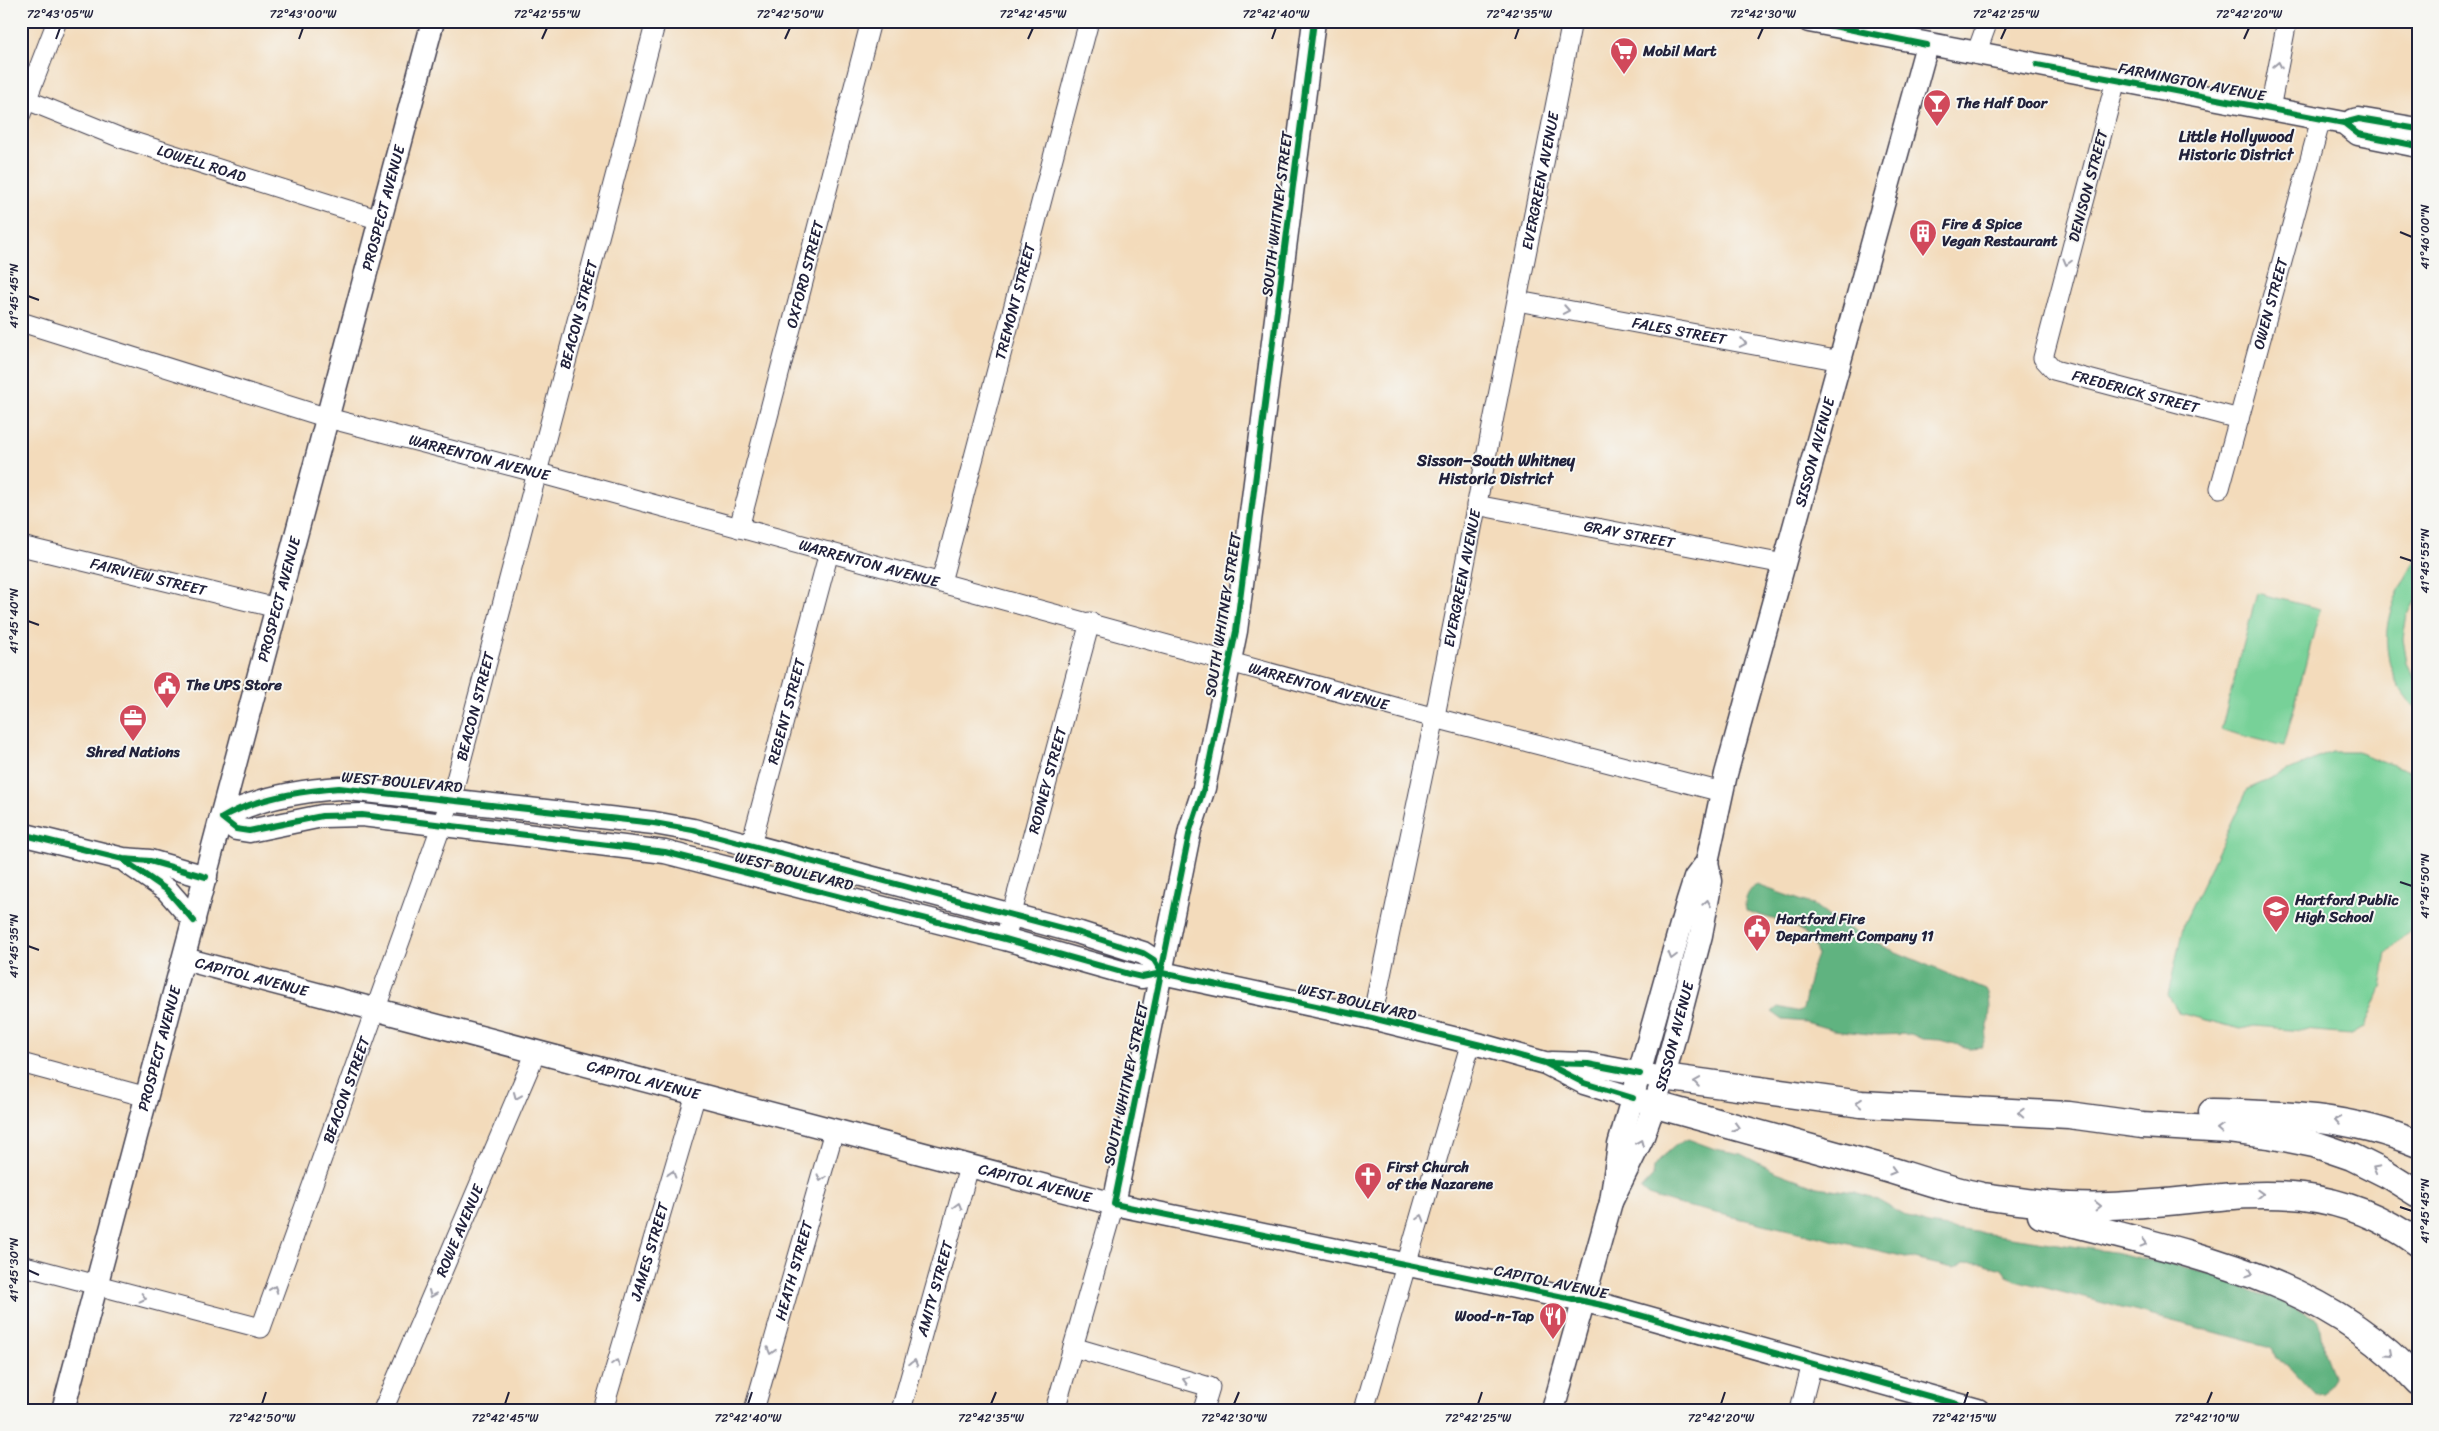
<svg xmlns="http://www.w3.org/2000/svg" width="2439" height="1431" font-family="Sriracha,sans-serif">
	<rect width="100%" height="100%" fill="#f6f6f2"/>
	<filter id="ink" filterUnits="userSpaceOnUse"><feTurbulence type="fractalNoise" baseFrequency=".02" numOctaves="2"/><feDisplacementMap in="SourceGraphic" scale="10" xChannelSelector="R" yChannelSelector="G"/><feConvolveMatrix kernelMatrix="1 2 1 2 8 2 1 2 1" color-interpolation-filters="sRGB"/></filter>
	<filter id="wash" filterUnits="userSpaceOnUse"><feTurbulence type="fractalNoise" baseFrequency=".0096" numOctaves="4" result="noise"/><feDisplacementMap in="SourceGraphic" scale="20" xChannelSelector="R" yChannelSelector="G"/><feGaussianBlur stdDeviation="1.12" result="paint"/><feColorMatrix in="noise" values="0 0 0 0 0 0 0 0 0 0 0 0 0 0 0 0 0 1.4 0 .05"/><feComposite in="paint" operator="in"/></filter>
	<g filter="url(#wash)">
		<rect width="100%" height="100%" fill="#f3dbbb"/>
		<g fill="#77d198" stroke="#4c7a6a">
			<path d="M 2418,555 L 2418,592 L 2407,614 L 2403,639 L 2407,663 L 2418,685 L 2418,710 C 2390,685 2379,643 2392,607 C 2398,589 2409,572 2418,555 Z"/>
			<path d="M 2257,593 L 2320,609 L 2284,746 L 2221,730 Z"/>
			<path d="M 2332,752 L 2357,752 L 2418,774 L 2418,922 L 2387,953 L 2381,988 L 2364,1028 L 2351,1034 L 2254,1026 L 2241,1029 L 2179,1013 L 2168,995 L 2184,923 L 2248,789 Z"/>
		</g>
		<g fill="#61b380" stroke="#426a5e">
			<path d="M 1757,885 L 1814,905 L 1832,919 L 1875,943 L 1986,990 C 1994,1002 1988,1034 1982,1047 L 1969,1048 L 1940,1040 L 1922,1039 L 1911,1034 L 1878,1035 L 1833,1030 L 1806,1022 L 1783,1020 L 1772,1012 L 1778,1007 L 1800,1012 L 1803,1009 L 1811,971 L 1817,955 C 1812,923 1772,921 1747,911 C 1742,903 1748,889 1757,885 Z"/>
			<path d="M 1688,1139 L 1715,1149 L 1741,1154 L 1774,1171 L 1817,1187 L 1854,1192 L 1872,1197 L 1911,1219 L 1928,1225 L 2113,1252 L 2216,1275 L 2292,1307 L 2317,1320 L 2321,1328 L 2324,1351 L 2334,1378 L 2324,1393 L 2315,1394 L 2289,1366 L 2276,1360 L 2272,1348 L 2268,1346 L 2015,1280 L 2007,1276 L 2002,1269 L 1982,1263 L 1964,1262 L 1958,1267 L 1953,1268 L 1673,1203 L 1648,1195 L 1641,1189 L 1653,1176 L 1654,1167 L 1659,1160 L 1676,1145 Z"/>
		</g>
	</g>
	<g filter="url(#ink)">
		<g fill="none" stroke-linecap="round" stroke-linejoin="round">
			<g stroke="#413e4e" stroke-width="21">
				<g id="minor">
					<path d="M 1976,54 L 1988,21"/>
					<path id="s1" d="M 2116,80 L 2043,358 L 2054,370 L 2239,419"/>
					<path id="s2" d="M 27,100 L 121,138 L 380,220"/>
					<path d="M 2270,109 L 2287,21"/>
					<path d="M 21,114 L 57,21"/>
					<path id="s3" d="M 1518,301 L 1841,361"/>
					<path id="s4" d="M 21,322 L 328,418 L 546,475 L 1435,718 L 1722,792"/>
					<path id="s5" d="M 2220,488 L 2321,119"/>
					<path id="s6" d="M 1476,505 L 1784,564"/>
					<path id="s7" d="M 739,528 L 871,21"/>
					<path id="s8" d="M 21,546 L 277,608"/>
					<path id="s9" d="M 941,582 L 1089,21"/>
					<path id="s10" d="M 744,871 L 829,552"/>
					<path id="s11" d="M 1005,939 L 1090,622"/>
					<path id="s12" d="M 1372,1018 L 1433,726 L 1572,21"/>
					<path d="M 21,1063 L 147,1097"/>
					<path id="s13" d="M 21,1265 L 261,1328 L 451,799 L 656,21"/>
					<path d="M 1073,1347 L 1210,1387 L 1203,1410"/>
					<path id="s14" d="M 383,1410 L 536,1052"/>
					<path id="s15" d="M 603,1410 L 696,1094"/>
					<path id="s16" d="M 754,1410 L 834,1131"/>
					<path id="s17" d="M 901,1410 L 969,1167"/>
					<path d="M 1055,1410 L 1114,1204"/>
					<path d="M 1364,1410 L 1471,1042"/>
					<path d="M 1800,1410 L 1812,1364"/>
				</g>
			</g>
			<g stroke="#413e4e" stroke-width="25">
				<g id="major">
					<path d="M 1809,21 L 2344,123 L 2358,134 L 2418,146"/>
					<path d="M 2354,120 L 2359,119 L 2418,129"/>
					<path d="M 21,834 L 123,859 L 150,861 L 206,877"/>
					<path d="M 128,863 L 167,890 L 194,921"/>
					<path id="s18" d="M 184,959 L 1114,1204 L 1607,1306 L 1978,1410"/>
					<path d="M 1162,973 L 1154,960 L 1143,953 L 1080,933 L 693,830 L 654,823 L 339,788 C 300,791 255,798 222,818 L 236,829 L 249,831 L 322,816 L 362,815 L 665,852 L 1005,939 L 1129,974 L 1142,977 L 1162,973 L 1372,1018 L 1481,1045 L 1545,1063 L 1584,1083 L 1656,1105"/>
					<path d="M 1551,1063 L 1588,1064 L 1653,1076"/>
					<path id="s19" d="M 1611,1202 L 1619,1145 L 1688,900 L 1695,878 L 1707,862 L 1726,774 L 1927,45"/>
					<path d="M 1114,1204 L 1190,830 L 1204,788 L 1236,631 L 1314,21"/>
					<path id="s20" d="M 63,1410 L 433,21"/>
					<path id="s21" d="M 1553,1410 L 1611,1202 L 1642,1139 L 1664,1077 L 1701,935 L 1711,881 L 1707,862"/>
				</g>
			</g>
			<g stroke="#413e4e" stroke-width="29">
				<g id="highway">
					<path d="M 1664,1077 L 1861,1104 L 2069,1115 L 2142,1125 L 2228,1130 L 2269,1135 L 2314,1144 L 2352,1157 L 2386,1174 L 2418,1194"/>
					<path d="M 1656,1105 C 1729,1125 1803,1146 1877,1166 C 1911,1176 1948,1190 1983,1196 C 2025,1202 2066,1208 2109,1206 C 2225,1202 2315,1168 2418,1243"/>
					<path d="M 2212,1112 C 2283,1114 2351,1116 2418,1144"/>
					<path d="M 2041,1215 C 2173,1251 2323,1274 2418,1382"/>
				</g>
			</g>
			<use href="#minor" stroke="#fff" stroke-width="19"/>
			<use href="#major" stroke="#fff" stroke-width="22"/>
			<use href="#highway" stroke="#fff" stroke-width="26"/>
			<g stroke="#f6f6f2" stroke-width="9">
				<g id="cycleway">
					<path d="M 1314,21 L 1236,631 L 1204,788 L 1190,830 L 1114,1204 L 1607,1306 L 1978,1410"/>
					<path d="M 1809,21 L 1927,45"/>
					<path d="M 2037,65 L 2344,123 L 2358,134 L 2418,146"/>
					<path d="M 2344,123 L 2359,119 L 2418,129"/>
					<path d="M 21,834 L 123,859 L 150,861 L 206,877"/>
					<path d="M 125,861 L 167,890 L 194,921"/>
					<path d="M 1162,973 L 1154,960 L 1143,953 L 1080,933 L 693,830 L 654,823 L 339,788 C 300,791 255,798 222,818 L 236,829 L 249,831 L 322,816 L 362,815 L 665,852 L 1005,939 L 1129,974 L 1142,977 L 1162,973 L 1372,1018 L 1481,1045 L 1545,1063 L 1584,1083 L 1633,1098"/>
					<path d="M 1548,1063 L 1588,1064 L 1640,1074"/>
				</g>
			</g>
			<use href="#cycleway" stroke="#00873e" stroke-width="6"/>
		</g>
		<defs><path id="oneway-chevron" d="M-2-3.5L2.5 0L-2 3.5" fill="none" stroke-width="1.6" stroke-linecap="round" stroke-linejoin="round" transform="scale(1.25)"/></defs>
		<g stroke="#9c9ca7">
			<use href="#oneway-chevron" transform="translate(2278 65) rotate(-79)"/>
			<use href="#oneway-chevron" transform="translate(2067 262) rotate(105)"/>
			<use href="#oneway-chevron" transform="translate(1566 310) rotate(10)"/>
			<use href="#oneway-chevron" transform="translate(1743 343) rotate(10)"/>
			<use href="#oneway-chevron" transform="translate(1707 903) rotate(-80)"/>
			<use href="#oneway-chevron" transform="translate(1672 956) rotate(105)"/>
			<use href="#oneway-chevron" transform="translate(1697 1082) rotate(-171)"/>
			<use href="#oneway-chevron" transform="translate(517 1096) rotate(113)"/>
			<use href="#oneway-chevron" transform="translate(1859 1103) rotate(-175)"/>
			<use href="#oneway-chevron" transform="translate(2021 1113) rotate(-177)"/>
			<use href="#oneway-chevron" transform="translate(2338 1120) rotate(-170)"/>
			<use href="#oneway-chevron" transform="translate(1736 1127) rotate(16)"/>
			<use href="#oneway-chevron" transform="translate(2220 1129) rotate(-177)"/>
			<use href="#oneway-chevron" transform="translate(1640 1143) rotate(-67)"/>
			<use href="#oneway-chevron" transform="translate(2376 1169) rotate(-152)"/>
			<use href="#oneway-chevron" transform="translate(1893 1171) rotate(16)"/>
			<use href="#oneway-chevron" transform="translate(672 1174) rotate(-73)"/>
			<use href="#oneway-chevron" transform="translate(821 1178) rotate(106)"/>
			<use href="#oneway-chevron" transform="translate(2260 1194) rotate(-2)"/>
			<use href="#oneway-chevron" transform="translate(958 1206) rotate(-74)"/>
			<use href="#oneway-chevron" transform="translate(2098 1206) rotate(-1)"/>
			<use href="#oneway-chevron" transform="translate(1421 1218) rotate(-74)"/>
			<use href="#oneway-chevron" transform="translate(2144 1243) rotate(15)"/>
			<use href="#oneway-chevron" transform="translate(2250 1273) rotate(19)"/>
			<use href="#oneway-chevron" transform="translate(274 1289) rotate(-70)"/>
			<use href="#oneway-chevron" transform="translate(432 1294) rotate(113)"/>
			<use href="#oneway-chevron" transform="translate(143 1298) rotate(14)"/>
			<use href="#oneway-chevron" transform="translate(771 1351) rotate(106)"/>
			<use href="#oneway-chevron" transform="translate(2390 1354) rotate(42)"/>
			<use href="#oneway-chevron" transform="translate(616 1363) rotate(-74)"/>
			<use href="#oneway-chevron" transform="translate(914 1363) rotate(-74)"/>
			<use href="#oneway-chevron" transform="translate(1186 1380) rotate(-164)"/>
		</g>
	</g>
	<path fill="none" stroke="#22223b" stroke-width="2" d="M 56,39 L 60,28M 299,39 L 303,28M 542,39 L 547,28M 785,39 L 790,28M 1028,39 L 1033,28M 1272,39 L 1276,28M 1515,39 L 1519,28M 1758,39 L 1763,28M 2001,39 L 2006,28M 2244,39 L 2249,28M 2400,232 L 2412,237M 28,296 L 39,300M 2400,557 L 2412,561M 28,621 L 39,625M 2400,882 L 2412,886M 28,946 L 39,950M 2400,1207 L 2412,1211M 28,1270 L 39,1275M 262,1404 L 266,1392M 505,1404 L 509,1392M 748,1404 L 752,1392M 991,1404 L 996,1392M 1234,1404 L 1239,1392M 1478,1404 L 1482,1392M 1721,1404 L 1725,1392M 1964,1404 L 1968,1392M 2207,1404 L 2212,1392"/>
	<defs>
		<g id="supermarket-pin" transform="scale(1.4375)"><path d="M0 17L-7.5 6A9.5 9.5 0 1 1 7.5 6Z" fill="#d1495b" stroke="#f6f6f2"/><path d="M-6-5.5h2.5l.6 2H6L4.5 2H-2.5L-4.4-4H-6ZM-1.5 3.2a1.3 1.3 0 1 0 .1 0ZM3 3.2a1.3 1.3 0 1 0 .1 0Z" fill="#fff"/></g>
		<g id="bar-pin" transform="scale(1.4375)"><path d="M0 17L-7.5 6A9.5 9.5 0 1 1 7.5 6Z" fill="#d1495b" stroke="#f6f6f2"/><path d="M-6-5H6L.8 .8V4.5H3.5V6h-7V4.5H-.8V.8Z" fill="#fff"/></g>
		<g id="building-pin" transform="scale(1.4375)"><path d="M0 17L-7.5 6A9.5 9.5 0 1 1 7.5 6Z" fill="#d1495b" stroke="#f6f6f2"/><path d="M-4-6H4V6H1V3H-1V6H-4ZM-2.5-4.3h1.7v1.8h-1.7ZM.8-4.3h1.7v1.8H.8ZM-2.5-1h1.7V.8h-1.7ZM.8-1h1.7V.8H.8Z" fill="#fff"/></g>
		<g id="civic-pin" transform="scale(1.4375)"><path d="M0 17L-7.5 6A9.5 9.5 0 1 1 7.5 6Z" fill="#d1495b" stroke="#f6f6f2"/><path d="M-.6-6.5H3V-4.5H.6V-3L4-1V1h2V6H-6V1h2V-1L-.6-3ZM-1.2 2.5V6h2.4V2.5Z" fill="#fff"/></g>
		<g id="office-pin" transform="scale(1.4375)"><path d="M0 17L-7.5 6A9.5 9.5 0 1 1 7.5 6Z" fill="#d1495b" stroke="#f6f6f2"/><path d="M-6-3h4V-5.5h4V-3h4V5H-6ZM-1-4.5V-3h2v-1.5ZM-6 0V1H6V0Z" fill="#fff"/></g>
		<g id="school-pin" transform="scale(1.4375)"><path d="M0 17L-7.5 6A9.5 9.5 0 1 1 7.5 6Z" fill="#d1495b" stroke="#f6f6f2"/><path d="M0-5L7-2L0 1L-7-2ZM-4 1L0 2.5L4 1V4Q0 6-4 4Z" fill="#fff"/></g>
		<g id="church-pin" transform="scale(1.4375)"><path d="M0 17L-7.5 6A9.5 9.5 0 1 1 7.5 6Z" fill="#d1495b" stroke="#f6f6f2"/><path d="M-1.2-6h2.4v3.5h3.3v2.4h-3.3V6h-2.4V-.1h-3.3v-2.4h3.3Z" fill="#fff"/></g>
		<g id="restaurant-pin" transform="scale(1.4375)"><path d="M0 17L-7.5 6A9.5 9.5 0 1 1 7.5 6Z" fill="#d1495b" stroke="#f6f6f2"/><path d="M-5-6h1v4h1v-4h1v4h1v-4h1v5L-1.5 .5V6h-2V.5L-5-1ZM5-6V6H3V1.5H1.5Q1.5-4 5-6Z" fill="#fff"/></g>
	</defs>
	<g fill-rule="evenodd">
		<use href="#supermarket-pin" x="1624" y="51"/>
		<use href="#bar-pin" x="1937" y="103"/>
		<use href="#building-pin" x="1923" y="233"/>
		<use href="#civic-pin" x="167" y="685"/>
		<use href="#office-pin" x="133" y="718"/>
		<use href="#school-pin" x="2276" y="909"/>
		<use href="#civic-pin" x="1757" y="928"/>
		<use href="#church-pin" x="1368" y="1176"/>
		<use href="#restaurant-pin" x="1553" y="1316"/>
	</g>
	<g text-anchor="middle" stroke-width="4" stroke-linejoin="round" paint-order="stroke">
		<g font-size="15" font-weight="bold" fill="#22223b" stroke="#f6f6f2" text-anchor="start">
			<text x="1643" y="56">Mobil Mart</text>
			<text x="1956" y="108">The Half Door</text>
			<text x="1942" y="229">Fire &amp; Spice<tspan x="1942" dy="17">Vegan Restaurant</tspan></text>
			<text x="186" y="690">The UPS Store</text>
			<text x="133" y="757" text-anchor="middle">Shred Nations</text>
			<text x="2295" y="905">Hartford Public<tspan x="2295" dy="17">High School</tspan></text>
			<text x="1776" y="924">Hartford Fire<tspan x="1776" dy="17">Department Company 11</tspan></text>
			<text x="1387" y="1172">First Church<tspan x="1387" dy="17">of the Nazarene</tspan></text>
			<text x="1534" y="1321" text-anchor="end">Wood-n-Tap</text>
		</g>
		<g font-size="15" fill="#22223b" stroke="#f6f6f2">
			<text transform="translate(2192 82) rotate(11)" y="5">FARMINGTON AVENUE</text>
			<text dy="5" stroke="none"><textPath href="#s2" startOffset="186">LOWELL ROAD</textPath></text>
			<text dy="5" stroke="none"><textPath href="#s12" startOffset="854">EVERGREEN AVENUE</textPath></text>
			<text transform="translate(2088 186) rotate(-75)" y="5">DENISON STREET</text>
			<text dy="5" stroke="none"><textPath href="#s20" startOffset="1244">PROSPECT AVENUE</textPath></text>
			<text transform="translate(1277 214) rotate(-83)" y="5">SOUTH WHITNEY STREET</text>
			<text dy="5" stroke="none"><textPath href="#s7" startOffset="262">OXFORD STREET</textPath></text>
			<text dy="5" stroke="none"><textPath href="#s9" startOffset="290">TREMONT STREET</textPath></text>
			<text dy="5" stroke="none"><textPath href="#s5" startOffset="191">OWEN STREET</textPath></text>
			<text dy="5" stroke="none"><textPath href="#s13" startOffset="1311">BEACON STREET</textPath></text>
			<text dy="5" stroke="none"><textPath href="#s3" startOffset="164">FALES STREET</textPath></text>
			<text dy="5" stroke="none"><textPath href="#s1" startOffset="388">FREDERICK STREET</textPath></text>
			<text dy="5" stroke="none"><textPath href="#s19" startOffset="779">SISSON AVENUE</textPath></text>
			<text dy="5" stroke="none"><textPath href="#s4" startOffset="478">WARRENTON AVENUE</textPath></text>
			<text dy="5" stroke="none"><textPath href="#s6" startOffset="156">GRAY STREET</textPath></text>
			<text dy="5" stroke="none"><textPath href="#s4" startOffset="882">WARRENTON AVENUE</textPath></text>
			<text dy="5" stroke="none"><textPath href="#s8" startOffset="131">FAIRVIEW STREET</textPath></text>
			<text dy="5" stroke="none"><textPath href="#s12" startOffset="449">EVERGREEN AVENUE</textPath></text>
			<text dy="5" stroke="none"><textPath href="#s20" startOffset="839">PROSPECT AVENUE</textPath></text>
			<text transform="translate(1223 615) rotate(-81)" y="5">SOUTH WHITNEY STREET</text>
			<text dy="5" stroke="none"><textPath href="#s4" startOffset="1348">WARRENTON AVENUE</textPath></text>
			<text dy="5" stroke="none"><textPath href="#s13" startOffset="906">BEACON STREET</textPath></text>
			<text dy="5" stroke="none"><textPath href="#s10" startOffset="165">REGENT STREET</textPath></text>
			<text dy="5" stroke="none"><textPath href="#s11" startOffset="164">RODNEY STREET</textPath></text>
			<text transform="translate(402 782) rotate(5)" y="5">WEST BOULEVARD</text>
			<text transform="translate(794 871) rotate(14)" y="5">WEST BOULEVARD</text>
			<text dy="5" stroke="none"><textPath href="#s18" startOffset="70">CAPITOL AVENUE</textPath></text>
			<text transform="translate(1357 1002) rotate(13)" y="5">WEST BOULEVARD</text>
			<text dy="5" stroke="none"><textPath href="#s21" startOffset="394">SISSON AVENUE</textPath></text>
			<text dy="5" stroke="none"><textPath href="#s20" startOffset="374">PROSPECT AVENUE</textPath></text>
			<text dy="5" stroke="none"><textPath href="#s18" startOffset="475">CAPITOL AVENUE</textPath></text>
			<text transform="translate(1126 1084) rotate(-78)" y="5">SOUTH WHITNEY STREET</text>
			<text dy="5" stroke="none"><textPath href="#s13" startOffset="501">BEACON STREET</textPath></text>
			<text dy="5" stroke="none"><textPath href="#s18" startOffset="880">CAPITOL AVENUE</textPath></text>
			<text dy="5" stroke="none"><textPath href="#s14" startOffset="195">ROWE AVENUE</textPath></text>
			<text dy="5" stroke="none"><textPath href="#s15" startOffset="165">JAMES STREET</textPath></text>
			<text dy="5" stroke="none"><textPath href="#s16" startOffset="145">HEATH STREET</textPath></text>
			<text transform="translate(1551 1282) rotate(12)" y="5">CAPITOL AVENUE</text>
			<text dy="5" stroke="none"><textPath href="#s17" startOffset="126">AMITY STREET</textPath></text>
		</g>
		<g font-size="16" font-weight="bold" fill="#22223b" stroke="#f6f6f2">
			<text x="2236" y="142">Little Hollywood<tspan x="2236" dy="18">Historic District</tspan></text>
			<text x="1496" y="466">Sisson–South Whitney<tspan x="1496" dy="18">Historic District</tspan></text>
		</g>
	</g>
	<rect width="2439" height="1431" fill="none" stroke="#f6f6f2" stroke-width="55"/>
	<rect x="28" y="28" width="2384" height="1376" fill="none" stroke="#22223b" stroke-width="2"/>
	<g font-size="12" text-anchor="middle" fill="#22223b">
		<text x="60" y="18">72°43'05"W</text>
		<text x="303" y="18">72°43'00"W</text>
		<text x="547" y="18">72°42'55"W</text>
		<text x="790" y="18">72°42'50"W</text>
		<text x="1033" y="18">72°42'45"W</text>
		<text x="1276" y="18">72°42'40"W</text>
		<text x="1519" y="18">72°42'35"W</text>
		<text x="1763" y="18">72°42'30"W</text>
		<text x="2006" y="18">72°42'25"W</text>
		<text x="2249" y="18">72°42'20"W</text>
		<text transform="translate(2425 237) rotate(-90)" y="4">41°46'00"N</text>
		<text transform="translate(14 296) rotate(-90)" y="4">41°45'45"N</text>
		<text transform="translate(2425 561) rotate(-90)" y="4">41°45'55"N</text>
		<text transform="translate(14 621) rotate(-90)" y="4">41°45'40"N</text>
		<text transform="translate(2425 886) rotate(-90)" y="4">41°45'50"N</text>
		<text transform="translate(14 946) rotate(-90)" y="4">41°45'35"N</text>
		<text transform="translate(2425 1211) rotate(-90)" y="4">41°45'45"N</text>
		<text transform="translate(14 1270) rotate(-90)" y="4">41°45'30"N</text>
		<text x="262" y="1422">72°42'50"W</text>
		<text x="505" y="1422">72°42'45"W</text>
		<text x="748" y="1422">72°42'40"W</text>
		<text x="991" y="1422">72°42'35"W</text>
		<text x="1234" y="1422">72°42'30"W</text>
		<text x="1478" y="1422">72°42'25"W</text>
		<text x="1721" y="1422">72°42'20"W</text>
		<text x="1964" y="1422">72°42'15"W</text>
		<text x="2207" y="1422">72°42'10"W</text>
	</g>
</svg>
